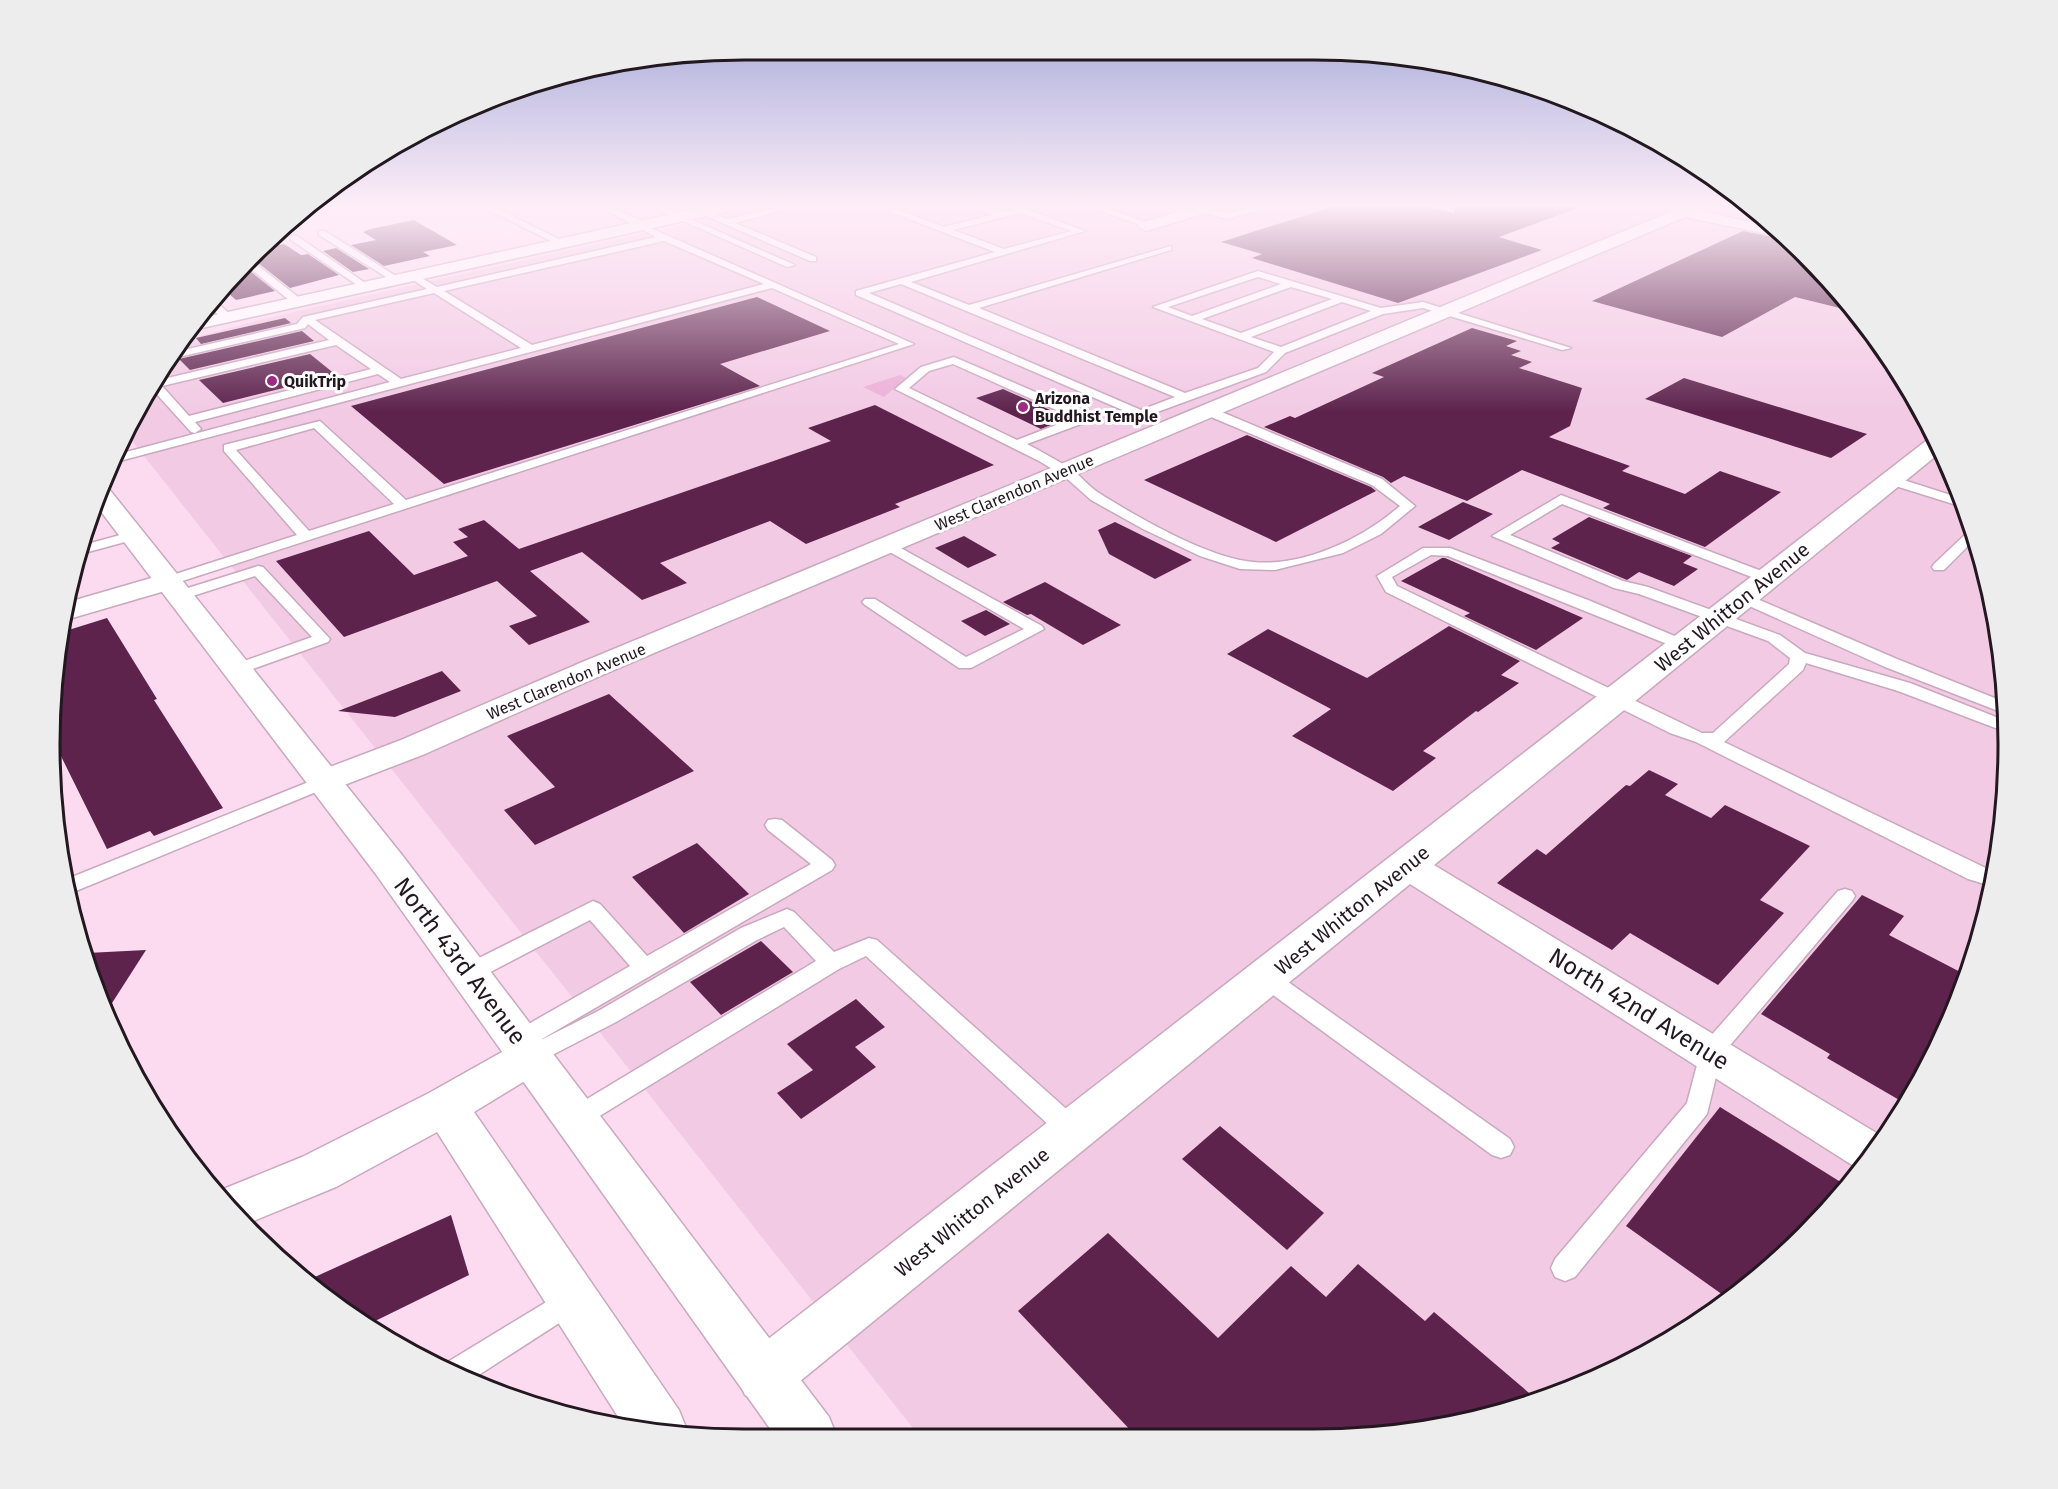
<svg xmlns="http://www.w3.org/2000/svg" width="2058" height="1489" font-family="'Fira Sans',sans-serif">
	<rect width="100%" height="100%" fill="#fcdaf0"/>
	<path fill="#f2cae4" d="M 775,204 L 1748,204 L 1772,222 L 1865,321 L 1937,437 L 1985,564 L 2007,699 L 2003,835 L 1972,968 L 1916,1092 L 1836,1202 L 1737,1296 L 1580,1386 L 1405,1434 L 920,1437 L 125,432 L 186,340 L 263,319 Z"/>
	<path fill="#ebafd7" d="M 900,375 L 906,378 L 884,397 L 863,387 Z"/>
	<g fill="#5d234d">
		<path d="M 1341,204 L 1417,204 L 1454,213 L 1455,204 L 1581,204 L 1581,207 L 1499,237 L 1542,250 L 1398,303 L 1252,258 L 1262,254 L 1221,242 Z"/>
		<path d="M 414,220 L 457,245 L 423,252 L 430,256 L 384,266 L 351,245 L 376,240 L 363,232 L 370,229 Z"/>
		<path d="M 1743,231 L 1788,240 L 1856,312 L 1795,297 L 1722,337 L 1592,301 Z"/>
		<path d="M 284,244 L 301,255 L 308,254 L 339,275 L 290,288 L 253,259 L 267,247 Z"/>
		<path d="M 336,248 L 369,269 L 353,272 L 323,251 Z"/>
		<path d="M 245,267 L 275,291 L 236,300 L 221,287 Z"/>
		<path d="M 757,297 L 830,331 L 720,364 L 760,386 L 444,484 L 351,406 Z"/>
		<path d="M 285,318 L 291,323 L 201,344 L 196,338 Z"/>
		<path d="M 1472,328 L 1517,341 L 1506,346 L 1521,351 L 1511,355 L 1532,362 L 1519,368 L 1582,388 L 1570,426 L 1549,437 L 1630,466 L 1622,471 L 1685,494 L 1720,471 L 1781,492 L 1705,547 L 1603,508 L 1610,504 L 1522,470 L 1467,501 L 1404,476 L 1391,483 L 1383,477 L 1264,427 L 1290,416 L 1295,418 L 1384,377 L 1372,373 Z"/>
		<path d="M 302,331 L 314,341 L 190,370 L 179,359 Z"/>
		<path d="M 310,354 L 336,375 L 223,403 L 199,380 Z"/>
		<path d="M 1684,378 L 1867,434 L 1831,458 L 1645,399 Z"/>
		<path d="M 1003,389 L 1068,418 L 1041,429 L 976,398 Z"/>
		<path d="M 875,405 L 994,465 L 895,504 L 900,507 L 806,544 L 770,521 L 660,563 L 687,583 L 642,600 L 582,552 L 530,571 L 590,622 L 529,645 L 509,626 L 537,616 L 497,581 L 344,637 L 276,561 L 369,531 L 414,575 L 468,556 L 453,542 L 468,537 L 458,529 L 484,520 L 519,549 L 831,441 L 808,428 Z"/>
		<path d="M 1247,435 L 1371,487 L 1376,491 L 1276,542 L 1144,480 Z"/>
		<path d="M 1463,502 L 1493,514 L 1449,540 L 1418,527 Z"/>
		<path d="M 1589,517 L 1692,556 L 1683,563 L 1698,569 L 1674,586 L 1639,572 L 1627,580 L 1551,548 L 1560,543 L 1552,539 Z"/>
		<path d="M 1115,522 L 1192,560 L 1155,579 L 1109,554 L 1098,530 Z"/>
		<path d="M 964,536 L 997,555 L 968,568 L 935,548 Z"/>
		<path d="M 1442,558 L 1445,558 L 1583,618 L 1536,650 L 1464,616 L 1470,613 L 1401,581 Z"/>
		<path d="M 1045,582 L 1121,625 L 1083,645 L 1031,614 L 1027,615 L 1003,602 Z"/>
		<path d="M 986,610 L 1010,624 L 985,636 L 961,621 Z"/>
		<path d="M 107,618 L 157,699 L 154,700 L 223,808 L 154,836 L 150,831 L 107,849 L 55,744 L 56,653 L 59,633 Z"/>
		<path d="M 1449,626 L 1520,661 L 1501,675 L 1519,683 L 1478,712 L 1476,711 L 1423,751 L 1436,758 L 1393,791 L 1292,736 L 1331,709 L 1227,654 L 1268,629 L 1367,678 Z"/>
		<path d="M 442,671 L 461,691 L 395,717 L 338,711 Z"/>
		<path d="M 609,694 L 694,771 L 535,845 L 504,810 L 555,787 L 507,736 Z"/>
		<path d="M 1649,770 L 1678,784 L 1665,795 L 1711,818 L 1725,805 L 1810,846 L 1760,900 L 1784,913 L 1718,985 L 1630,933 L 1612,950 L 1497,883 L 1537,849 L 1546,855 L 1626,785 L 1630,786 Z"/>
		<path d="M 697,843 L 749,894 L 684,933 L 632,877 Z"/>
		<path d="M 1862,895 L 1904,916 L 1889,935 L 1968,976 L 1930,1059 L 1901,1101 L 1827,1058 L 1830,1054 L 1761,1014 Z"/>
		<path d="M 761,941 L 793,972 L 721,1015 L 690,982 Z"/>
		<path d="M 146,950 L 105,1014 L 87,953 Z"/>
		<path d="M 856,999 L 885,1027 L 855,1047 L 876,1067 L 801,1119 L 777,1093 L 813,1070 L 787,1044 Z"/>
		<path d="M 1720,1107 L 1847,1186 L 1836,1203 L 1730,1300 L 1626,1226 Z"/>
		<path d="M 1220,1126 L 1324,1213 L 1287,1250 L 1182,1159 Z"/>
		<path d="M 451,1215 L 469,1275 L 367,1325 L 306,1281 Z"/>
		<path d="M 1108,1233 L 1218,1338 L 1291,1266 L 1326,1297 L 1358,1264 L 1425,1321 L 1434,1312 L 1535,1398 L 1405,1434 L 1135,1435 L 1018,1311 Z"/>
	</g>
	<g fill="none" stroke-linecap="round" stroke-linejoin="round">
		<g stroke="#c9a9be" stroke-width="3">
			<g id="lane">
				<path d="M 477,204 L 488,204 L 567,243 L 559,245 Z"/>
				<path d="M 551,204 L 543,208 L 539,205 L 540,204 Z"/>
				<path d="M 594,204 L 605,204 L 646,223 L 646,226 L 914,344 L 170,585 L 160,585 L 157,582 L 160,579 L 297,535 L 224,451 L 224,445 L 320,421 L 406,500 L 899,344 L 772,288 L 112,463 L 115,455 L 390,382 L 378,374 L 195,422 L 201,429 L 195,433 L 191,432 L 153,390 L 159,380 L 329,340 L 308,324 L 305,328 L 174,358 L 179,351 L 297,324 L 303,317 L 427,289 L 410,278 L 410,274 L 413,273 L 437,287 L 656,237 ZM 664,241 L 764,284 L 532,345 L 444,291 ZM 434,293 L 521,348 L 401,379 L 315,320 ZM 336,345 L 371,369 L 189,416 L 162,386 ZM 314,428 L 394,504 L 309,531 L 236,450 Z"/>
				<path d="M 645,204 L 656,204 L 795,265 L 787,267 Z"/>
				<path d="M 771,204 L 783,204 L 791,208 L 735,223 L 816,257 L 816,261 L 810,261 L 697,212 L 701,209 L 728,219 L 778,208 Z"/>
				<path d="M 963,204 L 975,204 L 1001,212 L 1020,207 L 1085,231 L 911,282 L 969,305 L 1171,246 L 1171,250 L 979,308 L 1185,393 L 1258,368 L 1274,352 L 1153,307 L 1258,271 L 1381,308 L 1423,302 L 1571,348 L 1562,350 L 1423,308 L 1383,314 L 1285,353 L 1266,372 L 1141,418 L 856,295 L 856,291 L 995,252 L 888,211 L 895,209 L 944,227 L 992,215 ZM 1020,213 L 1072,231 L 1004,249 L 953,230 ZM 1258,277 L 1281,284 L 1192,316 L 1168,307 ZM 901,284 L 1175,397 L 1141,410 L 869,293 ZM 1291,287 L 1332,299 L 1241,333 L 1202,319 ZM 1342,302 L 1371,311 L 1281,347 L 1251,337 Z"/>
				<path d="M 1081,204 L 1093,204 L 1153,225 L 1146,227 Z"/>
				<path d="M 1264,204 L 1278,204 L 1227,219 L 1196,210 L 1200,207 L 1227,213 Z"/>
				<path d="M 319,231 L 325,231 L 402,280 L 394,282 L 319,235 Z"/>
				<path d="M 291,236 L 297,236 L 371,287 L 363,289 L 291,240 Z"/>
				<path d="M 252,261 L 302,300 L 302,304 L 294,304 L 246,265 Z"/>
				<path d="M 213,299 L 232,316 L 232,320 L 224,320 L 209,306 Z"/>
				<path d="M 954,357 L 1089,415 L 1089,421 L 1027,444 C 1042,452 1057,460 1071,469 C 1081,476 1088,486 1099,493 C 1137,517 1208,558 1253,562 C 1304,567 1362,539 1400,506 L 1372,485 L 1204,414 L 1204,408 L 1212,408 L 1382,479 L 1415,506 L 1381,534 L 1343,553 L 1275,570 L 1240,569 L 1200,556 L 1143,529 L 1091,500 L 1064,476 L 1039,461 L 895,389 L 921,367 ZM 953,364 L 1074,418 L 1017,440 L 909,388 L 929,371 Z"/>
				<path d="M 1891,476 L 1960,498 L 1963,507 L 1886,483 L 1884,480 Z"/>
				<path d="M 1561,495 L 1772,575 L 1775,578 L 1767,583 L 1762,581 L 1562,504 L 1510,535 L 1623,581 L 1648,587 L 1780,635 L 1805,653 L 1910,683 L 2006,721 L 2006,732 L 1898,691 L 1806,663 L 1803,670 L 1724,742 L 1994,872 L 1991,886 L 1968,879 L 1696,742 L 1670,733 L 1386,592 L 1377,576 L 1423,548 L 1450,548 L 1588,600 L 1689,642 L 1691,645 L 1689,648 L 1677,648 L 1448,556 L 1431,555 L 1392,577 L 1397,586 L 1702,733 L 1713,733 L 1789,664 L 1790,658 L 1768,641 L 1639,594 L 1614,588 L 1492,536 Z"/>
				<path d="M 1971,529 L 1975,539 L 1944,570 L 1934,570 L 1932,567 L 1934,564 Z"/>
				<path d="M 131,532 L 138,536 L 136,539 L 77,555 L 80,546 Z"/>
				<path d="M 888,541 L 1042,626 L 1044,629 L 971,668 L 959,668 L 865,605 L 862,602 L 865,599 L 875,599 L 966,657 L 1024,629 L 883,548 L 881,545 L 883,542 Z"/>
				<path d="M 258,566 L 263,567 L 330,639 L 328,642 L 236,675 L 228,670 L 230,666 L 312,637 L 255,576 L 177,601 L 169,596 L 172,593 Z"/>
				<path d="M 1743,593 L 1897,659 L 2007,703 L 2006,714 L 1885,667 L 1738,601 L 1735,598 Z"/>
				<path d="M 326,775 L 335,781 L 333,785 L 71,893 L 67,879 Z"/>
				<path d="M 775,819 L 782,820 L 832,860 L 835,865 L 832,870 L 535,1043 L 600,1010 L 741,928 L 787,909 L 794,912 L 834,952 L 869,938 L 877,940 L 1082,1123 L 1085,1131 L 1082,1139 L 1073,1142 L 1064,1139 L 866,956 L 839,969 L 585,1125 L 576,1128 L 567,1125 L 564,1118 L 567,1111 L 816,961 L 784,927 L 757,940 L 616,1022 L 531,1066 L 523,1063 L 519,1056 L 524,1049 L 511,1048 L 507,1041 L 511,1034 L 630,966 L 590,920 L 477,979 L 469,981 L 461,979 L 458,973 L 461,967 L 593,901 L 600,904 L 647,956 L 811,864 L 768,830 L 765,825 L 768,820 Z"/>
				<path d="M 1845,889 L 1852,891 L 1855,896 L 1852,901 L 1721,1056 L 1707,1114 L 1575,1277 L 1565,1281 L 1555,1277 L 1551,1268 L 1555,1259 L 1687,1103 L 1702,1046 L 1838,891 Z"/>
				<path d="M 1266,970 L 1274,972 L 1510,1139 L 1514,1147 L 1510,1155 L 1501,1158 L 1492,1155 L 1258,984 L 1255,978 L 1258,972 Z"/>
				<path d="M 571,1287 L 581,1291 L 585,1300 L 581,1309 L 471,1380 L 444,1368 L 446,1363 Z"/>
			</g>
		</g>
		<g stroke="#c9a9be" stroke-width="3">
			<g id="street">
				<path d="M 1204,204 L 1229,204 L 1226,207 L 1146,231 L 1138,226 L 1140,223 Z"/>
				<path d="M 1689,204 L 1710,204 L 1700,211 L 1777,228 L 1787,238 L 1685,217 L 602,675 L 425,754 L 326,792 L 314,789 L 309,781 L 314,773 L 401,740 L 580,663 L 1670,212 L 1671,207 Z"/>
				<path d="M 1936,436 L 1942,451 L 1434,865 L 1883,1137 L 1860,1170 L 1410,884 L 783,1395 L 764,1403 L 745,1395 L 737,1376 L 745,1357 L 1931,437 Z"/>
				<path d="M 165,574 L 175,576 L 179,582 L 175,588 L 62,621 L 65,603 Z"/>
				<path d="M 531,1039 L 546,1044 L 553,1056 L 546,1068 L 474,1112 L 679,1410 L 687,1430 L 685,1435 L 622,1423 L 437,1132 L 336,1187 L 246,1224 L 216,1192 L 302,1157 L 429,1093 L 516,1044 Z"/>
			</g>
		</g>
		<g stroke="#c9a9be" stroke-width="3">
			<g id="secondary">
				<path d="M 717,204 L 746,204 L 738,209 L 193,330 L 201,318 Z"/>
				<path d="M 102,487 L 109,489 L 402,855 L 829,1417 L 837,1437 L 776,1437 L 375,873 L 96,505 Z"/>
			</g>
		</g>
		<use href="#lane" fill="#fff" fill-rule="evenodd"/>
		<use href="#street" fill="#fff" fill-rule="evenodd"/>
		<use href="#secondary" fill="#fff" fill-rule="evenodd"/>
	</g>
	<linearGradient id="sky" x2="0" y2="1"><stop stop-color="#9fa6d7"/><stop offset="0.5" stop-color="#feeef8"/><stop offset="1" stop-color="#feeef8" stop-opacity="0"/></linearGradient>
	<rect width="2058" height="412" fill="url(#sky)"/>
	<g fill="#9f2a83" stroke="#fff" stroke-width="2">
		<circle cx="272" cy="381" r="6"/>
		<circle cx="1023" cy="407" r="6"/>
	</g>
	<g text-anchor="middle" stroke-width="6" stroke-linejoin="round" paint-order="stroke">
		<g font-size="16" font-weight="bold" fill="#241820" stroke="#fff" text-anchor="start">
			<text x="284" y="387">QuikTrip</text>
			<text x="1035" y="404">Arizona<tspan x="1035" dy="18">Buddhist Temple</tspan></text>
		</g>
		<g font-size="16" fill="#241820" stroke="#fff">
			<text transform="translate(1014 492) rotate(-23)" y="6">West Clarendon Avenue</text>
			<text transform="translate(566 681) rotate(-23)" y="6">West Clarendon Avenue</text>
		</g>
		<g font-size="20" fill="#241820" stroke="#fff">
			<text transform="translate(1732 607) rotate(-39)" y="7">West Whitton Avenue</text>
			<text transform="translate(1352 910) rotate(-39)" y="7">West Whitton Avenue</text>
			<text transform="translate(972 1212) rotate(-39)" y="7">West Whitton Avenue</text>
		</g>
		<g font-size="24" fill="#241820" stroke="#fff">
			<text transform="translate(460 961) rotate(53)" y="8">North 43rd Avenue</text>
			<text transform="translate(1639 1009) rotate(32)" y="8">North 42nd Avenue</text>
		</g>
	</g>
	<path d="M0 0H2058V1489H0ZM744 60H1314A684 684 0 0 1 1998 744V745A684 684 0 0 1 1314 1429H744A684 684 0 0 1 60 745V744A684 684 0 0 1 744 60Z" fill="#ededed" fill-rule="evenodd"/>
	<path fill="none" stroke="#241820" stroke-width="3" d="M744 60H1314A684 684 0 0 1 1998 744V745A684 684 0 0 1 1314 1429H744A684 684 0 0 1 60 745V744A684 684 0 0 1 744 60Z"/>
</svg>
